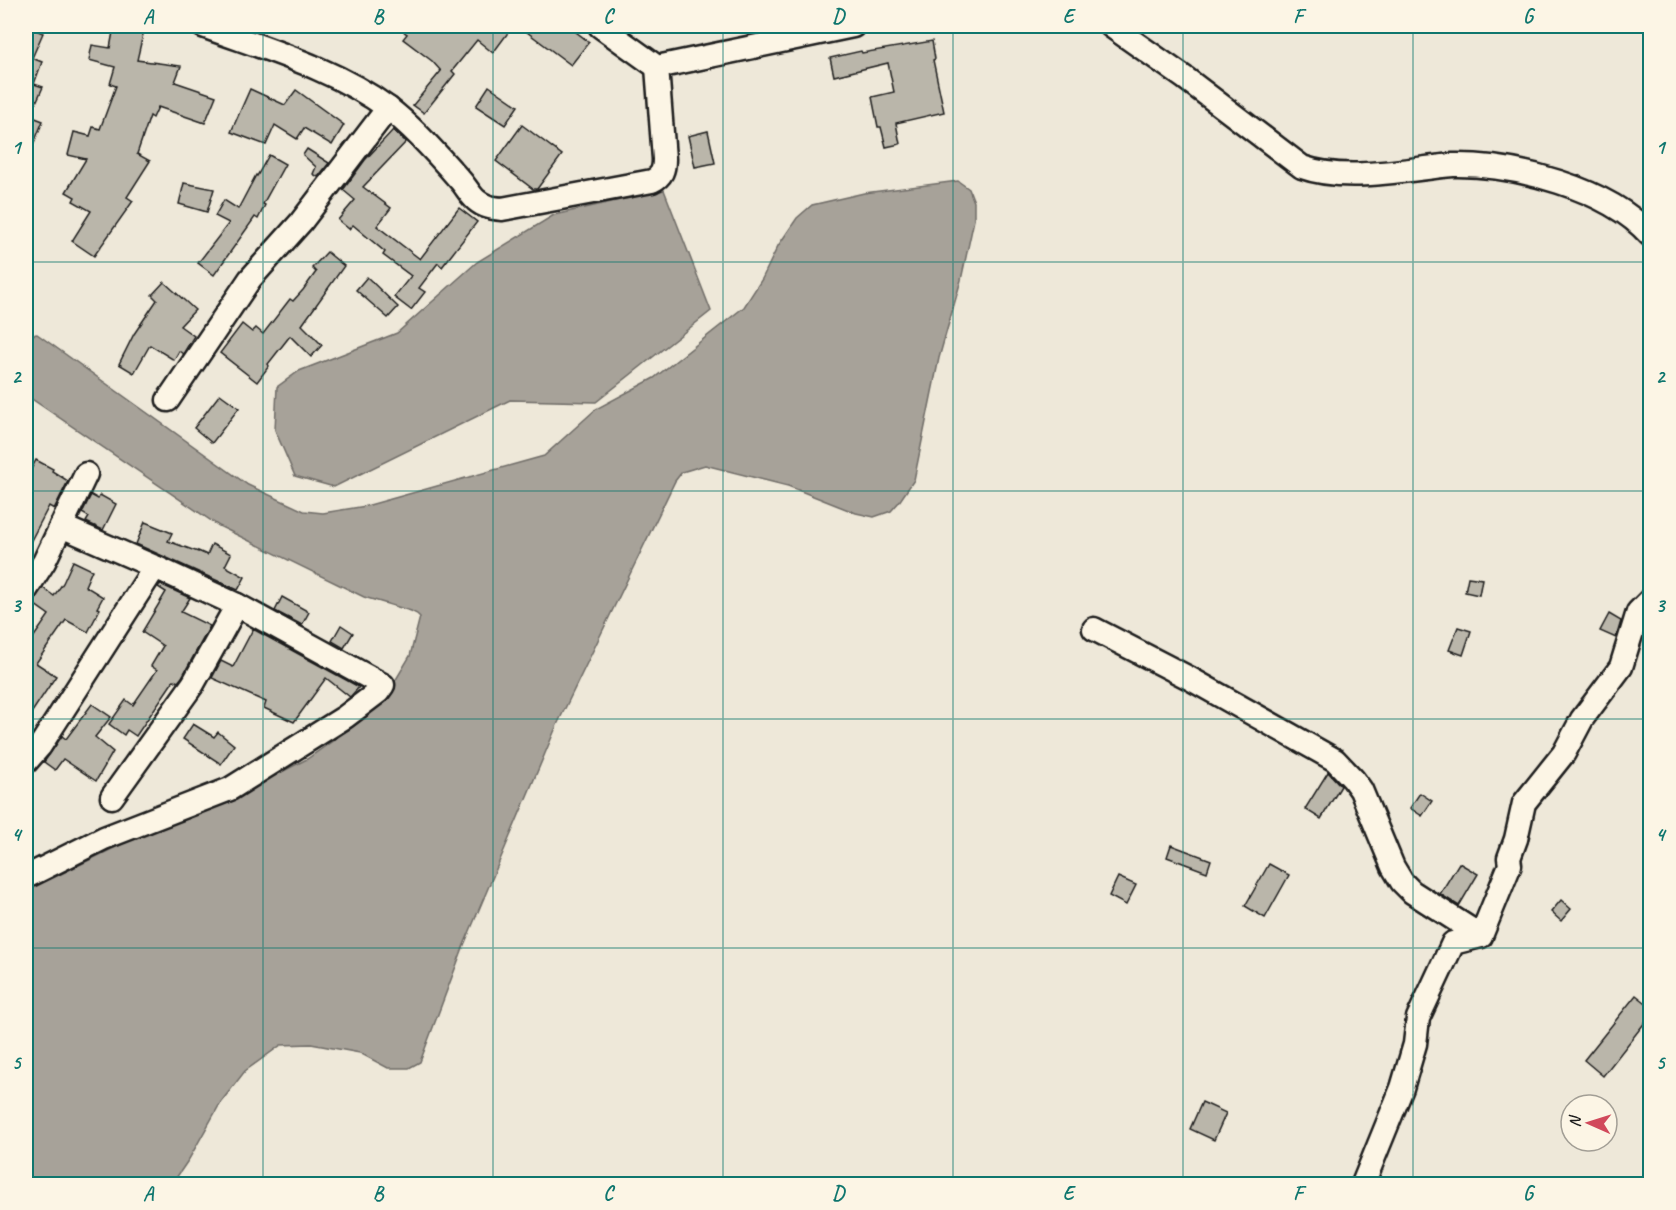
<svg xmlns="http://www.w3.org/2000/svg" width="1676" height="1210" font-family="Caveat,sans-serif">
	<rect width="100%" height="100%" fill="#eee8d9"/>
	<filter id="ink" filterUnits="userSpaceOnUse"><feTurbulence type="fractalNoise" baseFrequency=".0167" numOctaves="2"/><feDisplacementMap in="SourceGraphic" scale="12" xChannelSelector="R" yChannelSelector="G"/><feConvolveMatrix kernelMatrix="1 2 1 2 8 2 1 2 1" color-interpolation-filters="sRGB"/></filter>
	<g filter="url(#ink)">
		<g fill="#a7a299" stroke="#6f6c67" stroke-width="1.5">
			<path d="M 958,181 L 969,189 L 974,202 L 974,220 L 961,280 L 939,358 L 914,480 L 899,502 L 891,511 L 874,517 L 856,513 L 788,486 L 705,465 L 682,472 L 675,481 L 557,725 L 464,945 L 420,1062 L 409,1068 L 388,1068 L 360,1053 L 311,1044 L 281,1045 L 245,1071 L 221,1102 L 189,1159 L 172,1184 L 26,1184 L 26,891 L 157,827 L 260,783 L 307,759 L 365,718 L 382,703 L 410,656 L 420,617 L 417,614 L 411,611 L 364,597 L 219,526 L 26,395 L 26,336 L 37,334 L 248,485 L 304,511 L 323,513 L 366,506 L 544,456 L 596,409 L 654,378 L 744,307 L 762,279 L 778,246 L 797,218 L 812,205 L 864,193 Z"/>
			<path d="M 664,190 L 711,311 L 596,402 L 510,400 L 334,487 L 295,476 L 275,430 L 277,387 L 299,371 L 397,333 L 477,262 L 554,215 Z"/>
		</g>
		<g fill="#bab6aa" stroke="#1c1c1c" stroke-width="1.5">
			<path d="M 26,26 L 43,33 L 32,58 L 42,62 L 34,84 L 43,87 L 30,116 L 43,121 L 26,162 Z"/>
			<path d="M 121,26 L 144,30 L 137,60 L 181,66 L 175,82 L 216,96 L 205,123 L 158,107 L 153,118 L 150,116 L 137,154 L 150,161 L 127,197 L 133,201 L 94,256 L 72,241 L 91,211 L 73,201 L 75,197 L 66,192 L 86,159 L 68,155 L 74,132 L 90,136 L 93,127 L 100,129 L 116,86 L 110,84 L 115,67 L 89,60 L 92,45 L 110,48 L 113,32 L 120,34 Z"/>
			<path d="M 396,26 L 513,26 L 493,53 L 477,40 L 452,71 L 455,74 L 424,113 L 413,105 L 441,71 L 432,61 L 403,39 L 407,34 Z"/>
			<path d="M 519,26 L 568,26 L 589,42 L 571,65 Z"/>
			<path d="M 932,41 L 935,59 L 933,60 L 944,112 L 896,123 L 900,144 L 886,147 L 881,127 L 878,127 L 872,97 L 894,92 L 888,63 L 834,76 L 830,58 L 861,51 L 862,53 Z"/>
			<path d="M 489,86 L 518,106 L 505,125 L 476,106 Z"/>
			<path d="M 250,89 L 285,105 L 296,90 L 344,125 L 332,145 L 304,128 L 297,139 L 275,125 L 266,145 L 231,132 Z"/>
			<path d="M 522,125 L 562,155 L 537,189 L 533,189 L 496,161 Z"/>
			<path d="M 393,130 L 406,142 L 363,187 L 391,208 L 377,226 L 420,259 L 459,208 L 477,222 L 442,267 L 438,263 L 419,288 L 425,292 L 411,310 L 394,297 L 411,276 L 383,255 L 385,252 L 353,225 L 349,229 L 338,220 L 355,200 L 343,190 L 365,160 Z"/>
			<path d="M 708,131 L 715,163 L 695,167 L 688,136 Z"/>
			<path d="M 307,149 L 329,163 L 318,177 L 313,174 L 316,167 L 303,155 Z"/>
			<path d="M 269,155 L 285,164 L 263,204 L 265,205 L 258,219 L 255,217 L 214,275 L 198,263 L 229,223 L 215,216 L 224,200 L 238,209 L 256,175 L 257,176 Z"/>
			<path d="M 184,183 L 214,189 L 207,212 L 179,204 Z"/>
			<path d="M 327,252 L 344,266 L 302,325 L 322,345 L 311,357 L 290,336 L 268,364 L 269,366 L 257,382 L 220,353 L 242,324 L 252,332 L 256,328 L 263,334 L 290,299 L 293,301 L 303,290 L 316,272 L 312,268 Z"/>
			<path d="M 367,277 L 398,307 L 388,318 L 356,290 Z"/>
			<path d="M 164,282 L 195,310 L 180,326 L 194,336 L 183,354 L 179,351 L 174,360 L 150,345 L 134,373 L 119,364 L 134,334 L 157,300 L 152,295 Z"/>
			<path d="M 220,394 L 239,408 L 212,443 L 194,428 Z"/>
			<path d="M 36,460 L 53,469 L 52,471 L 68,481 L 54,509 L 49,506 L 26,550 L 26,479 Z"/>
			<path d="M 91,495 L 98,499 L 100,495 L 116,504 L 103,530 L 86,522 L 89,517 L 82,513 Z"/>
			<path d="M 145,522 L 172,533 L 168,541 L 198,552 L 198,551 L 207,555 L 212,544 L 231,554 L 225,566 L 245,577 L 238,590 L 136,544 Z"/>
			<path d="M 73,561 L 92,570 L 85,586 L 103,597 L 97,608 L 100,609 L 88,632 L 66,620 L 36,663 L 56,676 L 26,721 L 26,648 L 49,615 L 31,602 L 43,588 L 54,596 L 63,583 Z"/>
			<path d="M 1468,577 L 1482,579 L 1479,595 L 1465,592 Z"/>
			<path d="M 160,584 L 190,598 L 181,612 L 210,626 L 182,677 L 178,682 L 174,680 L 136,736 L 127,730 L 124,735 L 109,724 L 126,700 L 133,705 L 157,670 L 151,666 L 163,646 L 142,632 L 166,592 L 158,587 Z"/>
			<path d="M 282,597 L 309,612 L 302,625 L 275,611 Z"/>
			<path d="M 1609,614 L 1621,621 L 1616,638 L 1600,631 Z"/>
			<path d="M 341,625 L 353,633 L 344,648 L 332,641 Z"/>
			<path d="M 1458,627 L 1471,631 L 1463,655 L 1449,650 Z"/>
			<path d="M 253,629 L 359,687 L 350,697 L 326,678 L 294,722 L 264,708 L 266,702 L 212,678 L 221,661 L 233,667 Z"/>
			<path d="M 92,704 L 111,717 L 95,737 L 113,752 L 96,781 L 63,759 L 55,770 L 44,762 L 62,736 L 66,739 Z"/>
			<path d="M 193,724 L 214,737 L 218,732 L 234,745 L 221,764 L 183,739 Z"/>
			<path d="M 1328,772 L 1341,786 L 1321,819 L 1305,809 Z"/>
			<path d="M 1420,793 L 1432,801 L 1422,816 L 1410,808 Z"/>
			<path d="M 1171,845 L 1211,860 L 1207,872 L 1167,857 Z"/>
			<path d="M 1459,863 L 1478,874 L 1459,906 L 1440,894 Z"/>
			<path d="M 1269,864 L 1289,875 L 1265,918 L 1245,906 Z"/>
			<path d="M 1118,877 L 1136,885 L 1126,905 L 1109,896 Z"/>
			<path d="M 1561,900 L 1571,909 L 1561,921 L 1551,912 Z"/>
			<path d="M 1636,995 L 1650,1006 L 1650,1016 L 1603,1076 L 1584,1060 Z"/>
			<path d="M 1202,1102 L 1226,1113 L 1214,1140 L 1190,1129 Z"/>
		</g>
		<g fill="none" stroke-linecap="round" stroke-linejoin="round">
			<g stroke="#1c1c1c" stroke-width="27">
				<g id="minor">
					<path d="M 203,26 C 265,49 334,68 388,108 C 412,126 439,156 459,179 C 465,185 470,195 476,200 C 484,207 492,208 502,209 L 652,181 C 662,176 664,170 664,159 L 657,67"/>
					<path d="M 600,26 L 657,67 L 853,26"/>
					<path d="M 1111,26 L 1185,78 L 1302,167 C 1346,183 1407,169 1453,165 C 1515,164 1608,188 1650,235"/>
					<path d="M 168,400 L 250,279 L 301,222 L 388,108"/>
					<path d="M 26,590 L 44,562 L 86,474"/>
					<path d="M 1094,629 L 1189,678 L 1335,760 L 1353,779 L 1361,790 L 1393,867 L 1402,882 L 1412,892 L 1481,936"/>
					<path d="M 26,762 L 40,746 L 155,567"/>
					<path d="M 112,797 L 193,684 L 237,605"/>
					<path d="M 26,877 L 104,838 L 230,789 L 345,717 L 378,692 L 383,685 L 237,605 L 155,567 L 61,526"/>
					<path d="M 1363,1184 L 1402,1088 L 1415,1044 L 1418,1018 L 1453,943 L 1481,936 L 1510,865 L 1509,858 L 1516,839 L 1524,803 L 1564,753 L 1582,719 L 1621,667 L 1638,612 L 1650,600"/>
				</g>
			</g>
			<use href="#minor" stroke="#fcf5e5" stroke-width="22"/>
		</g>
	</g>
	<path fill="none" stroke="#0f766e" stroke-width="1.5" stroke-opacity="0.55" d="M 263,26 L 263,1184M 493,26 L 493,1184M 723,26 L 723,1184M 953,26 L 953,1184M 1183,26 L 1183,1184M 1413,26 L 1413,1184M 26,262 L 1650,262M 26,491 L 1650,491M 26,719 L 1650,719M 26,948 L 1650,948"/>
	<rect width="1676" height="1210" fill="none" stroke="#fcf5e5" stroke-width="66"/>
	<g transform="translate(1589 1123) rotate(273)"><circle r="28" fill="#fcf5e5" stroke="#a29e95" stroke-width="1.5"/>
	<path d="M0-4.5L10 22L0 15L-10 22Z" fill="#d1495b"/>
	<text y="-9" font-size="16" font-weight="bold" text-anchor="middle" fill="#1c1c1c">N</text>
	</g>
	<rect x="33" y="33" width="1610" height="1144" fill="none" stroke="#0f766e" stroke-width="2"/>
	<g font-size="20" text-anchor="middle" font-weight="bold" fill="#0f766e">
		<text x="148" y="23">A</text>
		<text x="378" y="23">B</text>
		<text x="608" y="23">C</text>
		<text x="838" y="23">D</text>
		<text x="1068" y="23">E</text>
		<text x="1298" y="23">F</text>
		<text x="1528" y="23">G</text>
		<text x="16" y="154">1</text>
		<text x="1660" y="154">1</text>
		<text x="16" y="383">2</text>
		<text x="1660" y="383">2</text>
		<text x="16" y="612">3</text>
		<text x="1660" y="612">3</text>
		<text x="16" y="841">4</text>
		<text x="1660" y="841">4</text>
		<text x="16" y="1069">5</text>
		<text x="1660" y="1069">5</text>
		<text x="148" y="1200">A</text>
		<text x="378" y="1200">B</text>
		<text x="608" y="1200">C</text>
		<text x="838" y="1200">D</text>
		<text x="1068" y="1200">E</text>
		<text x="1298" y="1200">F</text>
		<text x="1528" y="1200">G</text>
	</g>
</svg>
